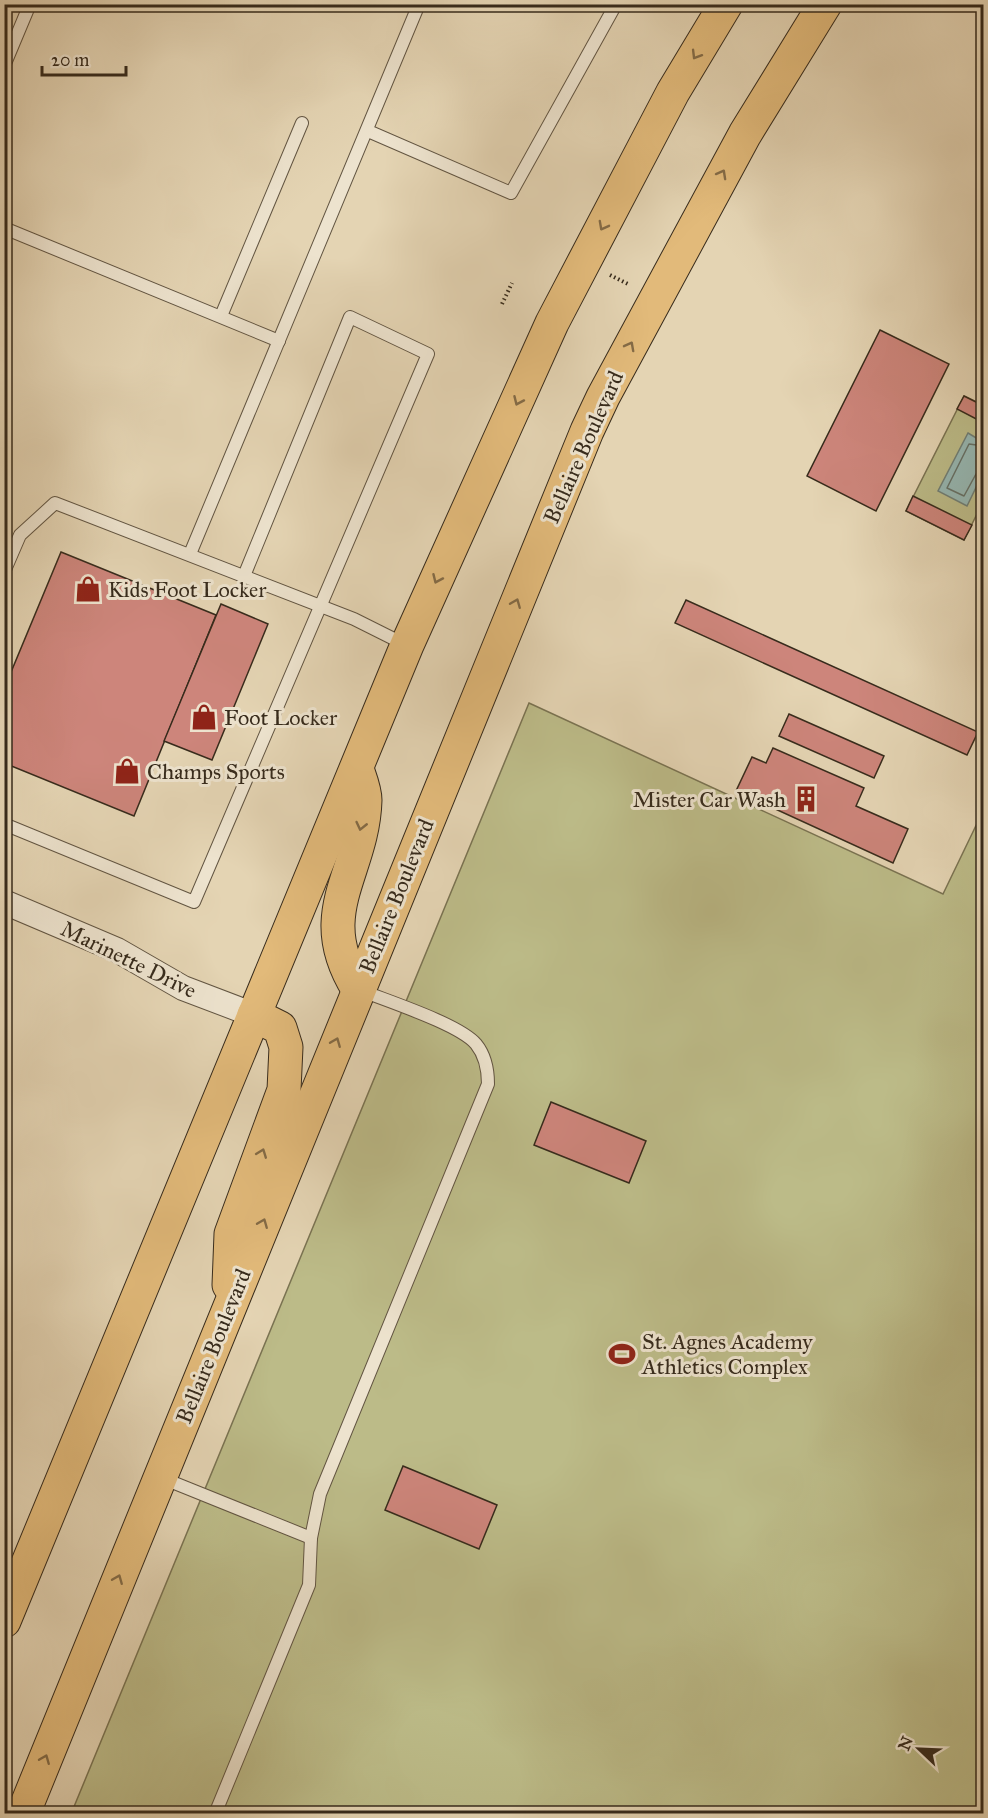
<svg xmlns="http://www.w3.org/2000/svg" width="988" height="1818" font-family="'IM FELL Great Primer',serif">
	<rect width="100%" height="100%" fill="#e4d4b3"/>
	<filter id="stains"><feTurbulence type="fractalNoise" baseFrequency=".00333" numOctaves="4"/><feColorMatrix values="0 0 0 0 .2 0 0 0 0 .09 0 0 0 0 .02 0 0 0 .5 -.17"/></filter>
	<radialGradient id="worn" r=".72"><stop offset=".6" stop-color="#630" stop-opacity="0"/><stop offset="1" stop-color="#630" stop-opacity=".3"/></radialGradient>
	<g fill="#bcbb88" stroke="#7a7352" stroke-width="1.5">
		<path d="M 964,396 L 983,405 L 983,502 L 964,540 L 906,511 Z"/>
		<path d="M 529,703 L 943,894 L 983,811 L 983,1813 L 71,1814 Z"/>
	</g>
	<path fill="#96b7b2" stroke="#707f76" stroke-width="1.5" d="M 968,433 L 983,442 L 983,473 L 967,506 L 938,491 Z"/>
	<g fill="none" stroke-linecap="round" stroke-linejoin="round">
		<path stroke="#667167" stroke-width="1.5" d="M 984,446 L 969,444 L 947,488 L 964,496 L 976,474 L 984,472"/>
	</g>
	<g fill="#cd857b" stroke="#372b1c" stroke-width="1.5">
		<path d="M 880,330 L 949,364 L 876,511 L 807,476 Z"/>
		<path d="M 964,396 L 984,406 L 984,423 L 957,409 Z"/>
		<path d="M 913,496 L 972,525 L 964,540 L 906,511 Z"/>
		<path d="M 61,552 L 216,615 L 134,816 L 4,763 L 4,689 Z"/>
		<path d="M 686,600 L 978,732 L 967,755 L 675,623 Z"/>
		<path d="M 221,604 L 268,624 L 212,760 L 164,741 Z"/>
		<path d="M 789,714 L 884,756 L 874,778 L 779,736 Z"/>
		<path d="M 773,748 L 864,788 L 856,806 L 908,829 L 893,863 L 736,791 L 752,757 L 766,763 Z"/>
		<path d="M 551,1102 L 646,1141 L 629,1183 L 534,1145 Z"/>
		<path d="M 403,1466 L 497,1505 L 479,1549 L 385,1510 Z"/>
	</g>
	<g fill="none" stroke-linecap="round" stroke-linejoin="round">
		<g stroke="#625542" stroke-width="14">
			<g id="lane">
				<path d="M 4,66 L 30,4"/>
				<path d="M 368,131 L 511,193 L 616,4"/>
				<path d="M 4,228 L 279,341"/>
				<path d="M 221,316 L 302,123"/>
				<path d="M 190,554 L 419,4"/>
				<path d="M 4,572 L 20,535 L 55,503 L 354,619 L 406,645"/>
				<path d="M 4,824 L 194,902 L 428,354 L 350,317 L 244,576"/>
				<path d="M 162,1478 L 311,1538"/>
				<path d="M 215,1814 L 309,1585 L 311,1538 L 320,1494 L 488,1084 C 488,1070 485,1055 476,1044 C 459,1024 387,1001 360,990"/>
			</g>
		</g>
		<g stroke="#625542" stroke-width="26">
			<path id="street" d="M 4,902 L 117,950 L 183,988 L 254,1015"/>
		</g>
		<g stroke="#372b1c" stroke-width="35">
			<g id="primary">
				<path d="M 357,769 C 360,778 365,790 365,800 C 363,874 310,912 358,989"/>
				<path d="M 229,1285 L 231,1234 L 284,1090 L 286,1047 L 280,1028 L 254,1015"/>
				<path d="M 4,1621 L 407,645 L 552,323 L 673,92 L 726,4"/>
				<path d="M 23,1814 L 587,431 L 603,397 L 745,134 L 825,4"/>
			</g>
		</g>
		<g stroke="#372b1c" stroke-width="4" stroke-dasharray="1.5 3" stroke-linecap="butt">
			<path d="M 610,275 L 630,285"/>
			<path d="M 502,304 L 512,283"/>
		</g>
		<use href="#lane" stroke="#ede3ce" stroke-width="12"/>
		<use href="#street" stroke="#ede3ce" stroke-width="24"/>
		<use href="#primary" stroke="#e2ba7a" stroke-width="33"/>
	</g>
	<defs><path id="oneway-chevron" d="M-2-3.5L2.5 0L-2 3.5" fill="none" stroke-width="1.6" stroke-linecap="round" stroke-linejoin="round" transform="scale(1.5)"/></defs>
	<g stroke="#846b46">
		<use href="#oneway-chevron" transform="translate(696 55) rotate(121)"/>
		<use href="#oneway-chevron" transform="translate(722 174) rotate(-61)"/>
		<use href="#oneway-chevron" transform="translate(603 226) rotate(118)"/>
		<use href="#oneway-chevron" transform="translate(630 346) rotate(-62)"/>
		<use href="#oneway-chevron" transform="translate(518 401) rotate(114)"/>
		<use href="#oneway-chevron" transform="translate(437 579) rotate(114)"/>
		<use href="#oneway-chevron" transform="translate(516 603) rotate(-68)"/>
		<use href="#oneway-chevron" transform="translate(361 826) rotate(103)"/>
		<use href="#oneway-chevron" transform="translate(336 1042) rotate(-68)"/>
		<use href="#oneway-chevron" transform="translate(262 1153) rotate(-69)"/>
		<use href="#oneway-chevron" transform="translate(263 1223) rotate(-68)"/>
		<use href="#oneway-chevron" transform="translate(118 1579) rotate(-68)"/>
		<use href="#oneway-chevron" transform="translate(45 1759) rotate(-68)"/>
	</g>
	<defs>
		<g id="shop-bare" transform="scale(2.07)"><path d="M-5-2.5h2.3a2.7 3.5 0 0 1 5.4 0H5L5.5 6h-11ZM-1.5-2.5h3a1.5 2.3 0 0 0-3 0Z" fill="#8f2418" stroke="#ede3ce" stroke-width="2.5" paint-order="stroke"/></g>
		<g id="building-bare" transform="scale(2.07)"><path d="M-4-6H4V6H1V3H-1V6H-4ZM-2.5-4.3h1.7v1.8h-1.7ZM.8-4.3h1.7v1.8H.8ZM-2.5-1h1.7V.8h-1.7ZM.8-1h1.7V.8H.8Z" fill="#8f2418" stroke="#ede3ce" stroke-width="2.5" paint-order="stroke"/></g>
		<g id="stadium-bare" transform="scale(2.07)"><path d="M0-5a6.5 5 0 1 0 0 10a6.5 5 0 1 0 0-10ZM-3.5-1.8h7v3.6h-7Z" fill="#8f2418" stroke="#ede3ce" stroke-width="2.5" paint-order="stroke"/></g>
	</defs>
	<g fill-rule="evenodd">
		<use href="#shop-bare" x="88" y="589"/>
		<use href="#shop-bare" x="204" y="717"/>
		<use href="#shop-bare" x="127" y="771"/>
		<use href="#building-bare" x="806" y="799"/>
		<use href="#stadium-bare" x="622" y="1354"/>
	</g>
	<g text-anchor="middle" stroke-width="6" stroke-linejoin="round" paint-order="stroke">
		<g font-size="22" fill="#372b1c" stroke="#ede3ce">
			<text transform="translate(583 447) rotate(-66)" y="8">Bellaire Boulevard</text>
			<text transform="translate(396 896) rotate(-68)" y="8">Bellaire Boulevard</text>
			<text transform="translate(129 959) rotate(26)" y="8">Marinette Drive</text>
			<text transform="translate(213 1346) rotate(-68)" y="8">Bellaire Boulevard</text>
		</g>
		<g font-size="22" fill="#372b1c" stroke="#ede3ce" text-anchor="start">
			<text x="108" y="597">Kids Foot Locker</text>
			<text x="224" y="725">Foot Locker</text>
			<text x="147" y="779">Champs Sports</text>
			<text x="786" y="807" text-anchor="end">Mister Car Wash</text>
			<text x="642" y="1349">St. Agnes Academy<tspan x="642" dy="25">Athletics Complex</tspan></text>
		</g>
	</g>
	<rect width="988" height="1818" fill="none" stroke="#e4d4b3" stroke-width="24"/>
	<rect x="6" y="6" width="976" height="1806" fill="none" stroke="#372b1c" stroke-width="3"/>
	<rect x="12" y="12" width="964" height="1794" fill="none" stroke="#372b1c" stroke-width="1.5"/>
	<g transform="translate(919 1749) rotate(293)" stroke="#ede3ce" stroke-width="4.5" paint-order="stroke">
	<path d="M0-4.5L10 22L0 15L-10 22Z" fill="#372b1c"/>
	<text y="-9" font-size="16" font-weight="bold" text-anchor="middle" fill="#372b1c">N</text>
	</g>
	<path d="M42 66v9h84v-9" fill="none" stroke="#372b1c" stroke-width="3"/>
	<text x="51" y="66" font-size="18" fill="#372b1c" stroke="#ede3ce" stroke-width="4.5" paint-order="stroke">20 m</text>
	<rect width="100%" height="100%" filter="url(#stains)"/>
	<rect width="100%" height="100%" fill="url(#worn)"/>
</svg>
